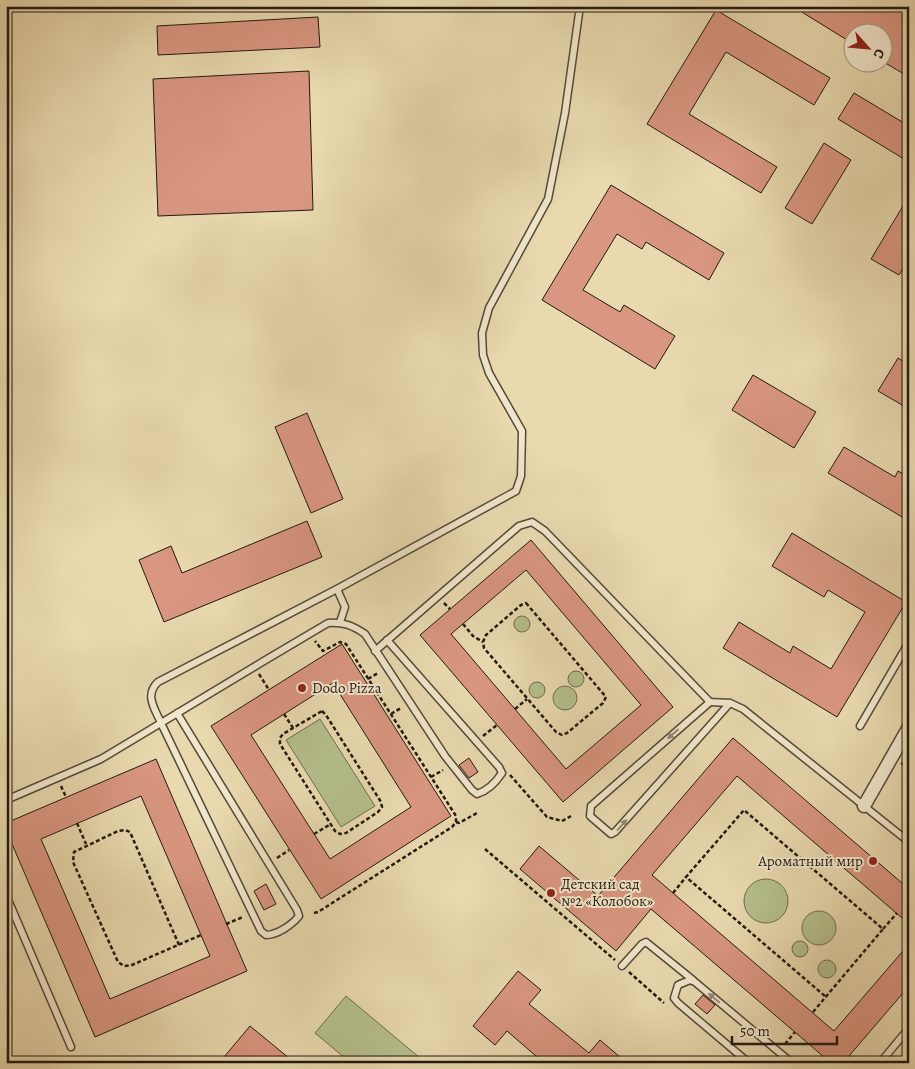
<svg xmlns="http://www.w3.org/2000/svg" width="915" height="1069" font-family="Alegreya,serif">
	<rect width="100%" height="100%" fill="#e9d9af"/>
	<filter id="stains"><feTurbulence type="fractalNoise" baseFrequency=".004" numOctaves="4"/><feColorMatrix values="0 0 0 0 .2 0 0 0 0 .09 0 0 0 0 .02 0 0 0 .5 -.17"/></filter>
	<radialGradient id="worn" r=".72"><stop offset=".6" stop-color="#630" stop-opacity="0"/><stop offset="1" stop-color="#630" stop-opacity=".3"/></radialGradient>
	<g fill="#b5bf8c" stroke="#6c6c4e">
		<circle cx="522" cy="624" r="8"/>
		<circle cx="576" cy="679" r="8"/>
		<circle cx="537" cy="690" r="8"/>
		<circle cx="565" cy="698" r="12"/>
		<path d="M 320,719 L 375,806 L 341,827 L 286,740 Z"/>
		<circle cx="766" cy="901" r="22"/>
		<circle cx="819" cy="928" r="17"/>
		<circle cx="800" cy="949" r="8"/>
		<circle cx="827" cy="969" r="9"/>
		<path d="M 346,996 L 420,1058 L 416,1063 L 351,1063 L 315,1033 Z"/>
	</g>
	<g fill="#d99680" stroke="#221911" fill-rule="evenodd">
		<path d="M 792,6 L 909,6 L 909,77 L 882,61 L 882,32 L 852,32 L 852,43 Z"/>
		<path d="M 716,10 L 830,78 L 814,105 L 726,52 L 689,114 L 777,167 L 761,193 L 647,124 Z"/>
		<path d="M 318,17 L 320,47 L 158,55 L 157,26 Z"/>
		<path d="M 309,71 L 313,210 L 158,216 L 153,79 Z"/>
		<path d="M 854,93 L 909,126 L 909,162 L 838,119 Z"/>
		<path d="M 824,143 L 851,160 L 812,224 L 785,208 Z"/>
		<path d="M 611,185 L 724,253 L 709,280 L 646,242 L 642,249 L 617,234 L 583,290 L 620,312 L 624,305 L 675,336 L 655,369 L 542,300 Z"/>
		<path d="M 909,196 L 909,259 L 899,275 L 871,259 Z"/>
		<path d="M 898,358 L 909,365 L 909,409 L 878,391 Z"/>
		<path d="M 753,375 L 816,412 L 794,448 L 732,410 Z"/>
		<path d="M 307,413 L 343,499 L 311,513 L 275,427 Z"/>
		<path d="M 844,447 L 895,477 L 898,471 L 909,477 L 909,521 L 828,473 Z"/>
		<path d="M 307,521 L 322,557 L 164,622 L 139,560 L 171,546 L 182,573 Z"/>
		<path d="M 792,533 L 906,602 L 837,717 L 723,648 L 739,622 L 790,653 L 793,646 L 831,669 L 865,612 L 828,590 L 824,597 L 772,566 Z"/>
		<path d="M 531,540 L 673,707 L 563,802 L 420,635 ZM 526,570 L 641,705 L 566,769 L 451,634 Z"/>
		<path d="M 342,644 L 451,816 L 321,899 L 211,726 ZM 333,683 L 411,807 L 330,859 L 251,735 Z"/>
		<path d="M 733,738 L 909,889 L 909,924 L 737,776 L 652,875 L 834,1031 L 909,944 L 909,986 L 843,1063 L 831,1063 L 651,909 L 616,951 L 520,869 L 539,846 L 598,896 Z"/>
		<path d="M 469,758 L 478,772 L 469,778 L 459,765 Z"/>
		<path d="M 156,759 L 247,971 L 95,1037 L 6,830 L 6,823 ZM 141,796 L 210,956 L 110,999 L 41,839 Z"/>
		<path d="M 266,884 L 276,904 L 264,910 L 254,891 Z"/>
		<path d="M 518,971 L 541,990 L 529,1004 L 589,1053 L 600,1040 L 627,1063 L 544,1063 L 507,1031 L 495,1045 L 473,1026 Z"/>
		<path d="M 703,995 L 715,1005 L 707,1014 L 695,1004 Z"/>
		<path d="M 250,1026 L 295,1063 L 219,1063 Z"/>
	</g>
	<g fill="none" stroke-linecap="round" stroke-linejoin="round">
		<g stroke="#544938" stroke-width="9">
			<g id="lane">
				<path d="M 337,589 L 345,607 L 340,622"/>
				<path d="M 375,651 L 519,526 L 532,522 L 545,531 L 710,702 L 730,703 L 743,709 L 909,842"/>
				<path d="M 710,702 L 591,806 L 590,816 L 611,834 L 615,832 L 730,703"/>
				<path d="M 177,713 L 297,910 L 299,916 C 292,925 277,935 266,935 L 261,931 L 161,723 C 217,689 272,656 328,623 C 343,622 352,625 365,634 L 445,756 L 472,790 L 477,794 C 487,791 496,782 502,773 L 499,767 L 387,640"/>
				<path d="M 860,726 L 909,642"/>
				<path d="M 6,800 L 101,759 L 161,723 C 155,709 144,695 158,682 L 337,589 L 516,491 L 521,476 L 522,431 L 489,373 L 483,355 L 482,333 L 489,308 L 548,199 L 565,113 L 580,6"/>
				<path d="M 6,895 L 71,1047"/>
				<path d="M 622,966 L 642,944 L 646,942 L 693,980"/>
				<path d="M 749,1063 L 678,1003 L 674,998 L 678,985 L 690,980 L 695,982 L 792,1063"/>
				<path d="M 880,1063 L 909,1028"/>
			</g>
		</g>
		<g stroke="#544938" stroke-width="15">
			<path id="street" d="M 864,806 L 909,727"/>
		</g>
		<g stroke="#221911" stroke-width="2.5" stroke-dasharray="4 2.5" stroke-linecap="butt">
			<path d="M 444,603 L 450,609"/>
			<path d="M 526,603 L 606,697 L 603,703 L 567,733 L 562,735 L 556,732 L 484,648 L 483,642 L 486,635 L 521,605 Z"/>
			<path d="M 463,624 L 473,636 L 483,642"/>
			<path d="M 259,674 L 269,690"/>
			<path d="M 368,679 L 378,673"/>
			<path d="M 515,709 L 527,699"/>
			<path d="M 322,711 L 326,715 L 381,802 L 382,807 L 378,812 L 346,833 L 340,834 L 335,831 L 280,744 L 280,738 L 283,734 Z"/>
			<path d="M 284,714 L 293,728"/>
			<path d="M 391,714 L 401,708"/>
			<path d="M 483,736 L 497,725"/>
			<path d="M 901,763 L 909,767"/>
			<path d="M 510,775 L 547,817 L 562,821 L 571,816"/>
			<path d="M 431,777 L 443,770"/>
			<path d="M 61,786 L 66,797"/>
			<path d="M 456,822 L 459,823 L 477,813"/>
			<path d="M 77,823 L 86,844"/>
			<path d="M 314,834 L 331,824"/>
			<path d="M 485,849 L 615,960"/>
			<path d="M 277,858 L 289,850"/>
			<path d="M 673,893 L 686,877"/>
			<path d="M 314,913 L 318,912 L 452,827 L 456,822 L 456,816 L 346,644 L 340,642 L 323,651 L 315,641"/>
			<path d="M 226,924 L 243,917"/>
			<path d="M 883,929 L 897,913"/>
			<path d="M 179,945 L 130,832 L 125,830 L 118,831 L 74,852 L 73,862 L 118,962 L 124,966 L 132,965 L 201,935"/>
			<path d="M 629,972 L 664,1003"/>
			<path d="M 813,1012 L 883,929 L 744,810 L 686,877 L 826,997"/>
			<path d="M 785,1044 L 795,1032"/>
		</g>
		<use href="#lane" stroke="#f1e6cb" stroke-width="6"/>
		<use href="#street" stroke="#f1e6cb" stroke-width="12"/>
	</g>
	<defs><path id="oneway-solid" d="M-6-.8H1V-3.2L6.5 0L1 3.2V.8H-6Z" transform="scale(1.25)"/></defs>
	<g fill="#948a77">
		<use href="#oneway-solid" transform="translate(673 734) rotate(139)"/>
		<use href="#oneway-solid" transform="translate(622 825) rotate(-48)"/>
		<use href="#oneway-solid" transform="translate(714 998) rotate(-140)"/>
	</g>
	<g fill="#8f2418" stroke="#f1e6cb" stroke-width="2">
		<circle cx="302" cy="688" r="5"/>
		<circle cx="873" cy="861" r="5"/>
		<circle cx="551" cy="893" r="5"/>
	</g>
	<g text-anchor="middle" stroke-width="4" stroke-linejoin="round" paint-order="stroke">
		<g font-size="15" fill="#221911" stroke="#f1e6cb" text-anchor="start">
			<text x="312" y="693">Dodo Pizza</text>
			<text x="863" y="866" text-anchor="end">Ароматный мир</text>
			<text x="561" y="889">Детский сад<tspan x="561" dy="17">№2 «Колобок»</tspan></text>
		</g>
	</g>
	<rect width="915" height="1069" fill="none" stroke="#e9d9af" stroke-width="25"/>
	<rect x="8" y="8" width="900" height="1054" fill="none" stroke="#221911" stroke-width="2.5"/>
	<rect x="12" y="12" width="890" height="1044" fill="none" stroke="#221911"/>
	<g transform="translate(868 48) rotate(117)"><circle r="24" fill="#f1e6cb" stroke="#9e9481"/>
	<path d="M0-4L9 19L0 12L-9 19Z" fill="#8f2418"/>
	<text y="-8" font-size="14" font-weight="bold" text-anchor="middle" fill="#221911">С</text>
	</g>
	<path d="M732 1036v8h105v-8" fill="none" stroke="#221911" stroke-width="2.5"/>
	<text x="740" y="1036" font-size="15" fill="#221911" stroke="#f1e6cb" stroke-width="4" paint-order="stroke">50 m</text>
	<rect width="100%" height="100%" filter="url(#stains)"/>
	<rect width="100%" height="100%" fill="url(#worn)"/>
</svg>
